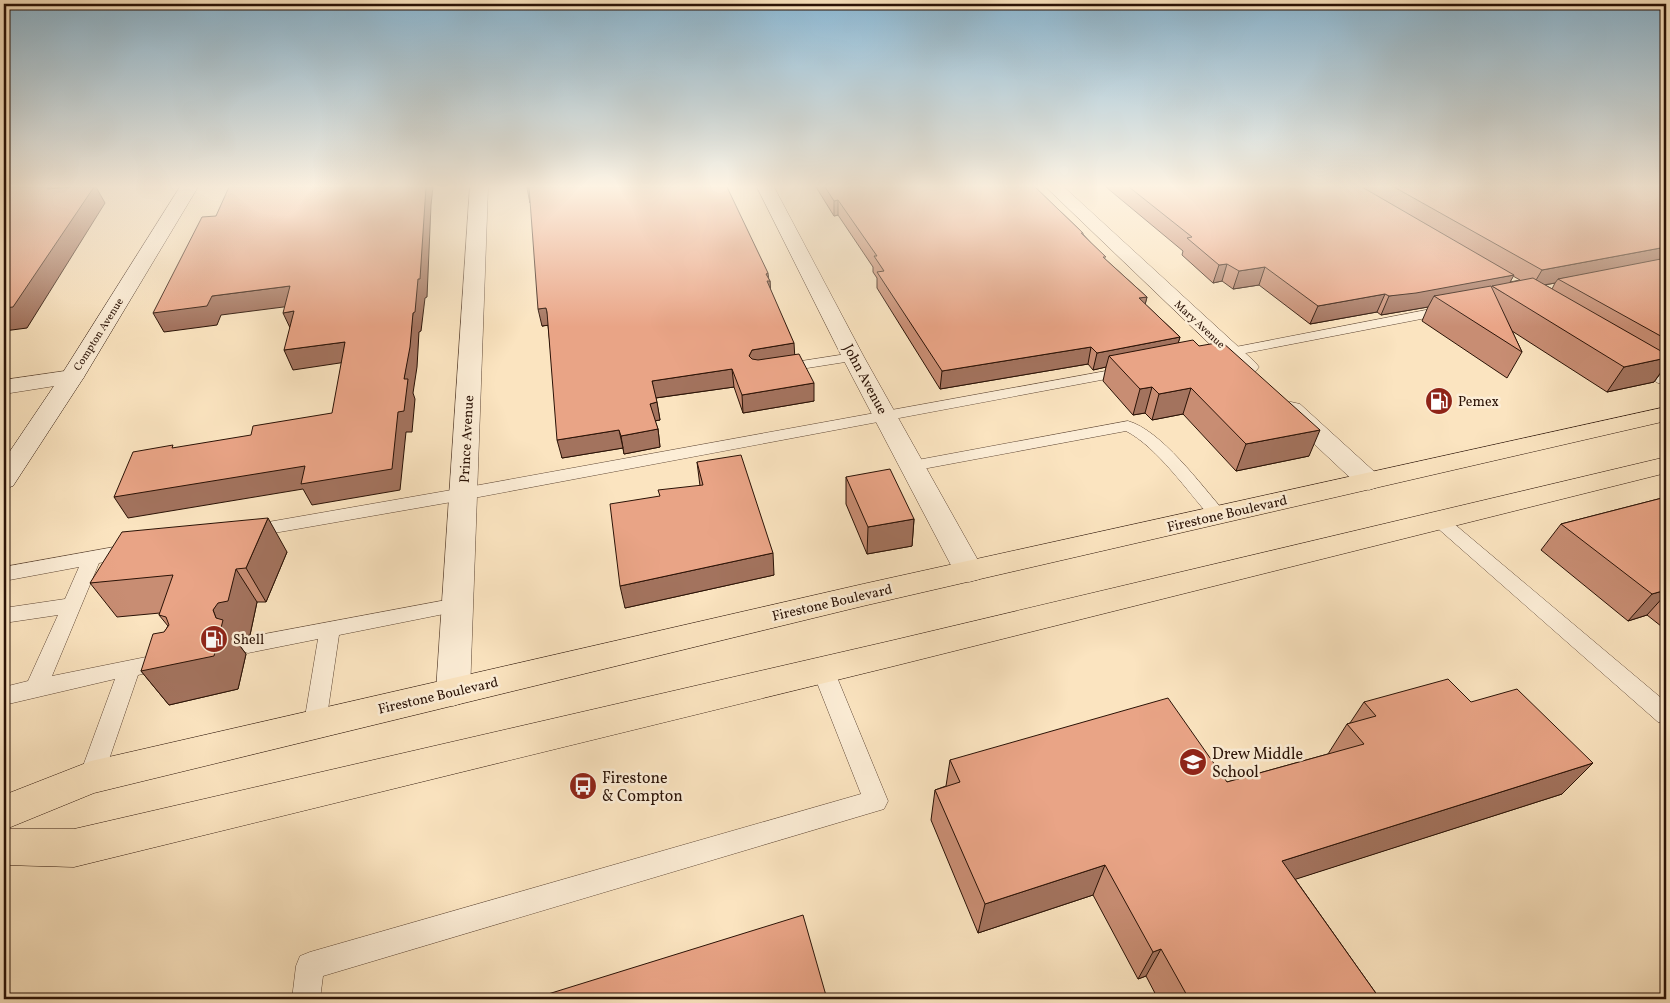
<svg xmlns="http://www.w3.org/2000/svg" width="1670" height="1003" font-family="Vollkorn,serif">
	<rect width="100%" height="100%" fill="#fbe4c0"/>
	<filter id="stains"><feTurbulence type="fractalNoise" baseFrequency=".004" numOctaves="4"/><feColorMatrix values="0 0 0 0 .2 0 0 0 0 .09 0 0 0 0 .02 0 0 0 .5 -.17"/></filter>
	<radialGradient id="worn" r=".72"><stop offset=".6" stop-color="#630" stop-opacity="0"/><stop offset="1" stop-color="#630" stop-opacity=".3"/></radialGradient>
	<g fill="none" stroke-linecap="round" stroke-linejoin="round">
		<g stroke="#5e4634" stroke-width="1">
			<g id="service">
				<path d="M 1447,306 L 1454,310 L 1452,313 L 1220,358 L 1215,357 L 1213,354 L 1215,351 L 1220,350 Z"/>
				<path d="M 853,353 L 858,354 L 860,357 L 858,360 L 782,372 L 777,371 L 775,368 L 777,365 L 782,364 Z"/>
				<path d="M 1128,367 L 1133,368 L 1135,371 L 1133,374 L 463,500 L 251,537 L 245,535 L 242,531 L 245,527 L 251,525 L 463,488 Z"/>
				<path d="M 1128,421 C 1161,430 1201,485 1224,511 L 1227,515 L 1224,519 L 1218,521 L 1212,519 C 1188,492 1157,447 1126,431 L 912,471 L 906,470 L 904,466 L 906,462 L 912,461 Z"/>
				<path d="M 1440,515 L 1446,517 L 1666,702 L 1666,724 L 1658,722 L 1434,525 L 1431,521 L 1434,517 Z"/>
				<path d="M 131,544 L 138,546 L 140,551 L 138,556 L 99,563 L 52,676 L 166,653 L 173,655 L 176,661 L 173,667 L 138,675 L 103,777 L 99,784 L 91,787 L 83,784 L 79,777 L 115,679 L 4,705 L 4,687 L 28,681 L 58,615 L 4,623 L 4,608 L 65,599 L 79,567 L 4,581 L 4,567 Z"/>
				<path d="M 457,598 L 464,600 L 467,605 L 464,610 L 339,635 L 326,723 L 323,730 L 315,732 L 307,730 L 304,723 L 318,639 L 248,653 L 241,651 L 238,645 L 241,639 L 248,637 Z"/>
				<path d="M 823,662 L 830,664 L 834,670 L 888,801 L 884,809 L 323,976 L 320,999 L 292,999 L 296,966 L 300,956 L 310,952 L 861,794 L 812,670 L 816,664 Z"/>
			</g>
		</g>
		<g stroke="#5e4634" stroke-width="1">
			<g id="minor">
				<path d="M 470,187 L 488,187 L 470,692 L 465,702 L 453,706 L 441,702 L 436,692 Z"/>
				<path d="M 757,187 L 774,187 L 864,357 L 984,571 L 980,579 L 969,582 L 958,579 L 954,571 L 842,357 Z"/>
				<path d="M 1046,187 L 1064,187 L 1255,362 L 1259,367 L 1255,372 L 1247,374 L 1239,372 Z"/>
				<path d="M 1627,348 L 1635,350 L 1666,368 L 1666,385 L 1658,383 L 1619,360 L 1616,355 L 1619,350 Z"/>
				<path d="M 72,370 L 80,372 L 84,377 L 80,382 L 4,394 L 4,380 Z"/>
				<path d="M 1291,402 L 1300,404 L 1378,475 L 1382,481 L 1378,487 L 1369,490 L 1360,487 L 1282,414 L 1279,409 L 1282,404 Z"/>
			</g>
		</g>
		<g stroke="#2a1206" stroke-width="1">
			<path id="secondary" d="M 180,187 L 198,187 L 84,377 L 13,486 L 4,489 L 4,460 L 60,377 Z"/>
		</g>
		<g stroke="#2a1206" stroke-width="1">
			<path id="primary" d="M 1666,407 L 1666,421 L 863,606 L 94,793 L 6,829 L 74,829 L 890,641 L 1666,457 L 1666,473 L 890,667 L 74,867 L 4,865 L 4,795 L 91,761 L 863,584 Z"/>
		</g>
		<use href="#service" fill="#fcedd6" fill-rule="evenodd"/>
		<use href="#minor" fill="#fcedd6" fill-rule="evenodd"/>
		<use href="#secondary" fill="#fcedd6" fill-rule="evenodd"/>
		<use href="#primary" fill="#fbe4c0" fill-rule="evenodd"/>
	</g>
	<g fill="#c88d73" stroke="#2a1206" fill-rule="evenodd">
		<path d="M 816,187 L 1035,187 L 1083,233 L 1083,234 L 1106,260 L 1147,297 L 1145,304 L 1180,337 L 1178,343 L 1309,456 L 1236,471 L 1183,414 L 1152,420 L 1145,413 L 1133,415 L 1103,381 L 1106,367 L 1093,370 L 1088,364 L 940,389 L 877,288 L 877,278 L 873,272 L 873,267 L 838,215 L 834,216 Z"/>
		<path d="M 1106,187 L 1666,187 L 1666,366 L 1654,382 L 1607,392 L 1512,331 L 1522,352 L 1507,378 L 1422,321 L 1428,307 L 1381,315 L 1377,312 L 1310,324 L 1259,285 L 1233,289 L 1222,281 L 1213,283 L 1182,255 L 1183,251 ZM 1513,276 L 1520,280 L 1510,282 ZM 1555,283 L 1552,289 L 1545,285 Z"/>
		<path d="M 768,278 L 770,281 L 770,289 L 794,355 L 814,401 L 743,413 L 734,387 L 656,398 L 660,420 L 655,421 L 658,429 L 660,447 L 624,454 L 623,448 L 562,458 L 548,325 L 542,326 Z"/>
		<path d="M 697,462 L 774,575 L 625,608 L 700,486 Z"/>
		<path d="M 846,477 L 914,519 L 912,546 L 867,554 L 846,504 Z"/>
		<path d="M 1666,497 L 1666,630 L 1647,615 L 1628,621 L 1541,550 L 1561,524 Z"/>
		<path d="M 287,552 L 266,602 L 257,602 L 250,635 L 240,637 L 237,642 L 246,654 L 238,689 L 169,705 L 141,671 L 168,626 L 159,615 L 160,613 L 117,617 L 90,583 Z"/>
		<path d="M 1364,702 L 1562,794 L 1295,879 L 1380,999 L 1158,999 L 1146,976 L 1138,979 L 1093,895 L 978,933 L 931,820 L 935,790 L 946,786 L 950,760 L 1227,782 L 1328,754 L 1347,724 L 1350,723 Z"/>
	</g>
	<g fill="#a3735e" stroke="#2a1206">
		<path d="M 49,187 L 59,187 L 65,198 L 47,189 Z"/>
		<path d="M 94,187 L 96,187 L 105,203 L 27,328 L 4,331 L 4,308 Z"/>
		<path d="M 426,187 L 433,187 L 431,205 L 427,297 L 425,298 L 421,331 L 419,332 L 417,367 L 413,393 L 415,399 L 412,432 L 406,432 L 400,490 L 312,505 L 303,489 L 128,518 L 114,497 L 398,412 L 404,379 L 413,313 Z"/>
		<path d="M 529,187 L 530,203 L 527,188 Z"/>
		<path d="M 838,200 L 838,215 L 834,216 L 834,201 Z"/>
		<path d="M 1666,247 L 1666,263 L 1558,279 L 1555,283 L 1532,287 L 1542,270 Z"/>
		<path d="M 1227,264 L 1222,281 L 1213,283 L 1219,265 Z"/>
		<path d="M 1265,267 L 1259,285 L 1233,289 L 1239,271 Z"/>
		<path d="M 768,273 L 769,281 L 770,281 L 771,297 L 768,298 L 766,274 Z"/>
		<path d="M 1514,275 L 1504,293 L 1492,286 L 1486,296 L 1434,296 L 1428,307 L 1381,315 L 1389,296 Z"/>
		<path d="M 290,286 L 299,305 L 221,315 L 217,325 L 164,332 L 153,313 L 212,296 Z"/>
		<path d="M 1385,294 L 1377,312 L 1310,324 L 1318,306 Z"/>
		<path d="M 1147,297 L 1143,313 L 1139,298 Z"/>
		<path d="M 546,308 L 550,325 L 542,326 L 538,309 Z"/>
		<path d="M 294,311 L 292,332 L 283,313 Z"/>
		<path d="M 1180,337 L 1175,354 L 1109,356 L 1106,367 L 1093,370 L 1097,353 Z"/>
		<path d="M 345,342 L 353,361 L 293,370 L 284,350 Z"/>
		<path d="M 794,343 L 795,360 L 754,367 L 749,356 L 752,350 Z"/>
		<path d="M 1091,347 L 1088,364 L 940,389 L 942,371 Z"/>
		<path d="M 1666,358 L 1666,365 L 1654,382 L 1607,392 L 1624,367 Z"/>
		<path d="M 732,369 L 734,387 L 655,398 L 652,381 Z"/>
		<path d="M 814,383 L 814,401 L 743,413 L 742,395 Z"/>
		<path d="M 1152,387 L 1145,413 L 1133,415 L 1140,389 Z"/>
		<path d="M 1191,388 L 1183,414 L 1152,420 L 1159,394 Z"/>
		<path d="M 657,402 L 660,420 L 653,421 L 650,404 Z"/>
		<path d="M 658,429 L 660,447 L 624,454 L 621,436 Z"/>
		<path d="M 619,430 L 623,448 L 562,458 L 557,440 Z"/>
		<path d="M 1320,430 L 1309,456 L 1236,471 L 1246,444 Z"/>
		<path d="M 268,518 L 287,552 L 266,602 L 246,568 Z"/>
		<path d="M 914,519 L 912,546 L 867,554 L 868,527 Z"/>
		<path d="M 773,553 L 774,575 L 625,608 L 620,586 Z"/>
		<path d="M 236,569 L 257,602 L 250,635 L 240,637 L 237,642 L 246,654 L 238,689 L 169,705 L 141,671 L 216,618 L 213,610 Z"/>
		<path d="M 1666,590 L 1666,594 L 1647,615 L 1628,621 L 1652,594 Z"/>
		<path d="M 1593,763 L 1562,794 L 1262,890 L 1282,861 Z"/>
		<path d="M 1105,865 L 1093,895 L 978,933 L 985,904 Z"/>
		<path d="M 1161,949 L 1146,976 L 1138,979 L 1153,952 Z"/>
	</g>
	<g fill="#e9a486" stroke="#2a1206">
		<path d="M 4,187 L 49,187 L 47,189 L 74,187 L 94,187 L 13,307 L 4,308 Z"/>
		<path d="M 229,187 L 426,187 L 420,279 L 418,279 L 415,312 L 413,313 L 410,347 L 404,379 L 408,379 L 404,411 L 398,412 L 392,469 L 301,484 L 305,466 L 114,497 L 133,452 L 173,445 L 172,448 L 251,435 L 253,426 L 332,413 L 345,342 L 284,350 L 294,311 L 283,313 L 290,286 L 212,296 L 207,306 L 153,313 L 202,217 L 216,216 Z"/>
		<path d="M 527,187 L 727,187 L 768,273 L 766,274 L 770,281 L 767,281 L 794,343 L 752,350 L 749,356 L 752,359 L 758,360 L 799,354 L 814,383 L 742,395 L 732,369 L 652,381 L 657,402 L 650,404 L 658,429 L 621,436 L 619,430 L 557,440 L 547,312 L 546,308 L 538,309 L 529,187 L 527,188 Z"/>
		<path d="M 825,187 L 1035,187 L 1083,233 L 1081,233 L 1106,257 L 1103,257 L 1147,297 L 1139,298 L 1180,337 L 1097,353 L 1091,347 L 942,371 L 877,272 L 884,271 L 874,256 L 877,256 L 838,200 L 834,201 Z"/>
		<path d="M 1129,187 L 1362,187 L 1514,275 L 1416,293 L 1389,296 L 1385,294 L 1318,306 L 1265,267 L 1239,271 L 1227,264 L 1219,265 L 1187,238 L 1192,237 Z"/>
		<path d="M 1394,187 L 1662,187 L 1666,188 L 1666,247 L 1542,270 Z"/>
		<path d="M 1666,258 L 1666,339 L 1558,279 Z"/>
		<path d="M 1533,278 L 1666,354 L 1666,358 L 1624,367 L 1492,286 Z"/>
		<path d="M 1491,286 L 1522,352 L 1434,296 Z"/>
		<path d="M 1193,340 L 1199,346 L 1222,342 L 1320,430 L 1246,444 L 1191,388 L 1159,394 L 1152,387 L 1140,389 L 1109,356 Z"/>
		<path d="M 741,455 L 773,553 L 620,586 L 610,504 L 660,496 L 658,490 L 703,485 L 697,462 Z"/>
		<path d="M 890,469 L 914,519 L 868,527 L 846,477 Z"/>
		<path d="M 1666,497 L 1666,590 L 1652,594 L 1561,524 Z"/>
		<path d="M 268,518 L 246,568 L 236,569 L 228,601 L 218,603 L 213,610 L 216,618 L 223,620 L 214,656 L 141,671 L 153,634 L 164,632 L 169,625 L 166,617 L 159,615 L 173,575 L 90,583 L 122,532 Z"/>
		<path d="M 1448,679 L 1471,702 L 1517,689 L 1593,763 L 1282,861 L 1380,999 L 1189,999 L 1161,949 L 1153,952 L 1105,865 L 985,904 L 935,790 L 960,782 L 950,760 L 1168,698 L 1227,782 L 1364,744 L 1347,724 L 1376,716 L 1364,702 Z"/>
		<path d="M 803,915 L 827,999 L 532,999 Z"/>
	</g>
	<linearGradient id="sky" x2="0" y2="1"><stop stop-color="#8bb8d4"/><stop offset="0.57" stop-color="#fdf3e3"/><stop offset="1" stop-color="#fdf3e3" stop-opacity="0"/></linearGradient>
	<rect width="1670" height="327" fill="url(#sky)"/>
	<defs>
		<g id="fuel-disc" transform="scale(1.4375)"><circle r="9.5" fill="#8f2418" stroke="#fcedd6"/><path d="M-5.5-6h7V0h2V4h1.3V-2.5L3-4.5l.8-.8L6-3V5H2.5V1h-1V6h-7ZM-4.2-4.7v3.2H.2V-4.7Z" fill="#fff"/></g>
		<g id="school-disc" transform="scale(1.4375)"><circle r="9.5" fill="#8f2418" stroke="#fcedd6"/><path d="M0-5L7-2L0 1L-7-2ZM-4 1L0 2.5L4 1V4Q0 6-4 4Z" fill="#fff"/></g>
		<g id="bus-disc" transform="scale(1.4375)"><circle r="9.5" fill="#8f2418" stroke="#fcedd6"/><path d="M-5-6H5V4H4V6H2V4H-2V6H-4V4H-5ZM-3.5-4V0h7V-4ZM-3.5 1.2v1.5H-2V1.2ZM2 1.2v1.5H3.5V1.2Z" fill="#fff"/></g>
	</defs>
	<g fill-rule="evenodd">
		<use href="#fuel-disc" x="1439" y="401"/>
		<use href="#fuel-disc" x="214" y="639"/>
		<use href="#school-disc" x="1193" y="762"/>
		<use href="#bus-disc" x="583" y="786"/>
	</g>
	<g text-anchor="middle" stroke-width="5" stroke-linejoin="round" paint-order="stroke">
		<g font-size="11" fill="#2a1206" stroke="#fcedd6">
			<text transform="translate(1200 324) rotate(43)" y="4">Mary Avenue</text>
			<text transform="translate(98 334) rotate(-58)" y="4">Compton Avenue</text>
		</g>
		<g font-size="14" fill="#2a1206" stroke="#fcedd6">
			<text transform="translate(866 379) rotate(62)" y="5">John Avenue</text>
			<text transform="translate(466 439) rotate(-87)" y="5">Prince Avenue</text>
			<text transform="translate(1227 513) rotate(-13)" y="5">Firestone Boulevard</text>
			<text transform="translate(832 602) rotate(-13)" y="5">Firestone Boulevard</text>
			<text transform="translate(438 695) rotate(-13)" y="5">Firestone Boulevard</text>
		</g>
		<g font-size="14" fill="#2a1206" stroke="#fcedd6" text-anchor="start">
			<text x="1458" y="406">Pemex</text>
			<text x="233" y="644">Shell</text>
		</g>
		<g font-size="16" fill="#2a1206" stroke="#fcedd6" text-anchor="start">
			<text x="1212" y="759">Drew Middle<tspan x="1212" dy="18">School</tspan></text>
			<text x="602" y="783">Firestone<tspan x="602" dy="18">&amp; Compton</tspan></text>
		</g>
	</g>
	<rect width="1670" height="1003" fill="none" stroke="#fbe4c0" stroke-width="20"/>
	<rect x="5" y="5" width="1660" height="993" fill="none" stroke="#2a1206" stroke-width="2.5"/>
	<rect x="10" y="10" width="1650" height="983" fill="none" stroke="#2a1206"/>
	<rect width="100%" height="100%" filter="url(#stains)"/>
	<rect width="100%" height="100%" fill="url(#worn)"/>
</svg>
